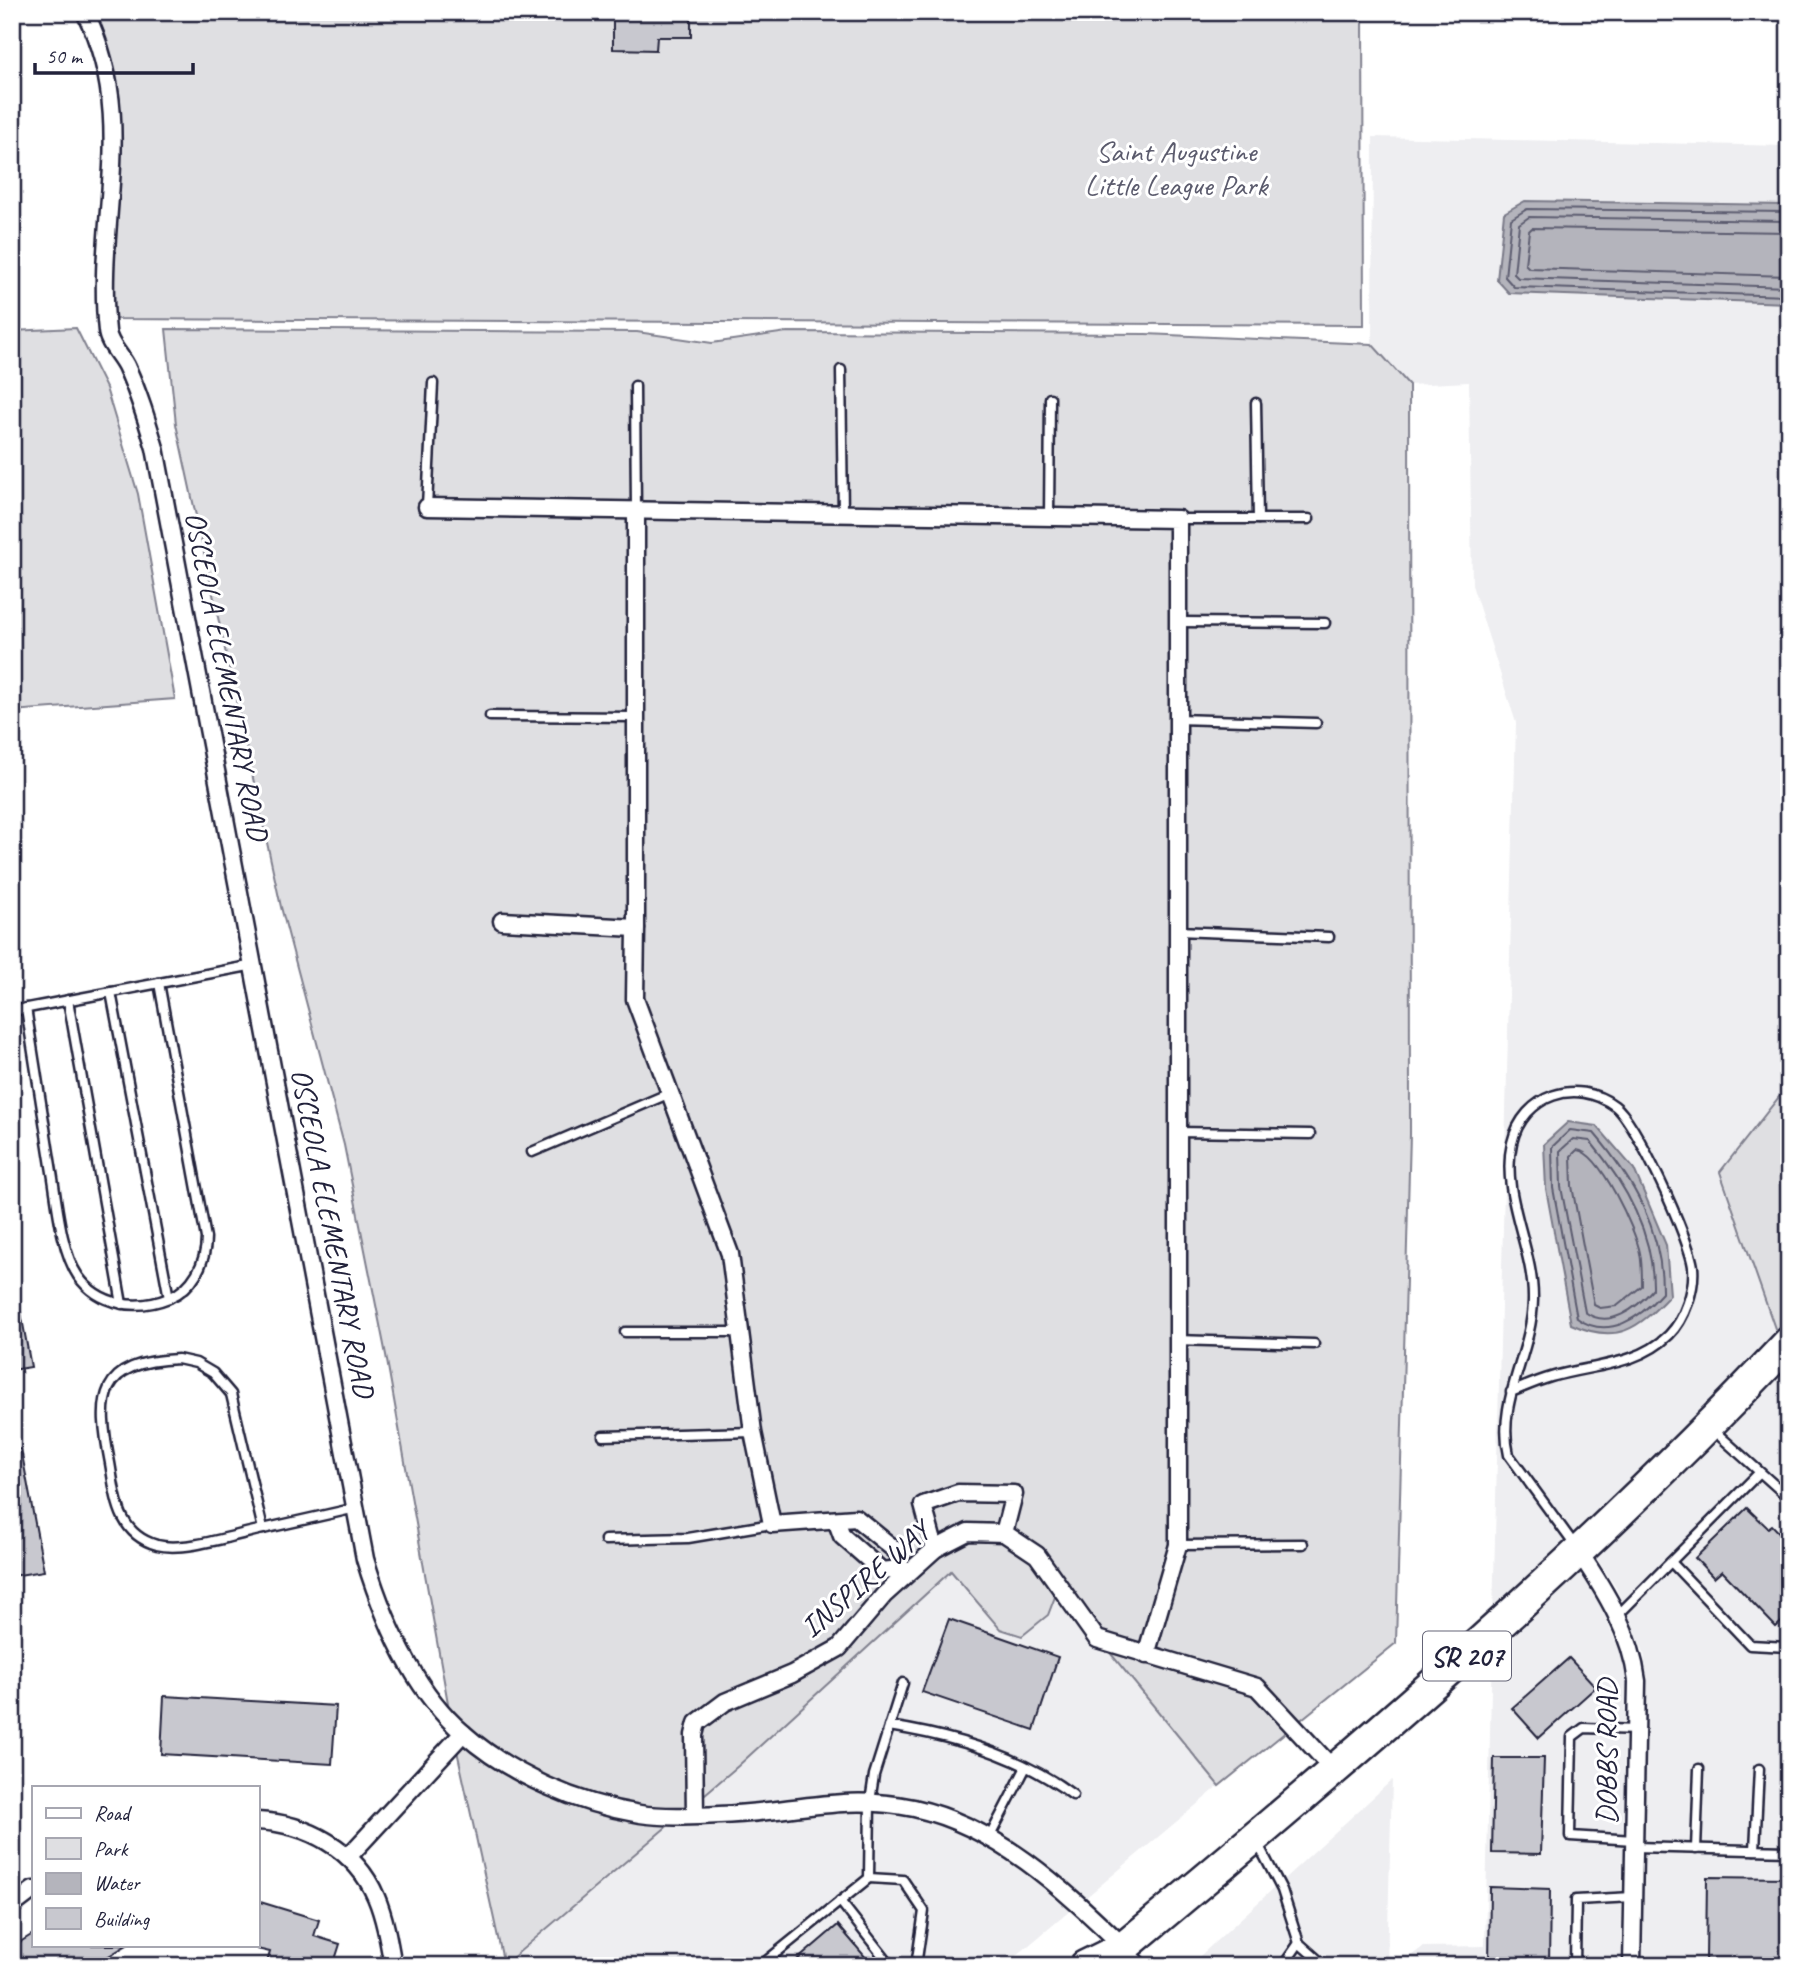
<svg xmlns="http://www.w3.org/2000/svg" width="1801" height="1978" font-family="Caveat,sans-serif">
	<rect width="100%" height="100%" fill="#fff"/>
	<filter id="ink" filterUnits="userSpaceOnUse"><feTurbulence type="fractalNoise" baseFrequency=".0143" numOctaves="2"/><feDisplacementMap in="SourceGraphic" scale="14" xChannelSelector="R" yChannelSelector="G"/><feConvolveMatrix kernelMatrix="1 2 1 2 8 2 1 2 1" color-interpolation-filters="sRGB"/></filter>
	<g filter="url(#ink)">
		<g fill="#eeeef1">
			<path d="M 1373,137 L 1789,146 L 1789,205 L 1525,201 L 1504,214 L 1509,293 L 1789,303 L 1789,1084 L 1720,1172 L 1778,1337 L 1493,1616 L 1516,723 L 1472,585 L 1469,382 L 1409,385 L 1372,344 Z"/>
			<path d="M 1786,1362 L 1789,1369 L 1789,1966 L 1642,1966 L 1647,1677 L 1644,1653 L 1633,1625 L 1616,1588 L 1594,1554 Z"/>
			<path d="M 951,1570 L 1058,1589 L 1219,1786 L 1004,1966 L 505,1966 L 738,1766 Z"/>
			<path d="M 1578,1570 L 1598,1600 L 1623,1659 L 1626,1682 L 1621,1966 L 1397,1966 L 1423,1947 L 1485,1946 L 1492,1648 Z"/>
			<path d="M 1392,1780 L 1387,1966 L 1189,1966 Z"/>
		</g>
		<g fill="#dfdfe2" stroke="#80808e" stroke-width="2">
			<path d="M 85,12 L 1363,12 L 1364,325 L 106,319 L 115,136 Z"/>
			<path d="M 76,328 L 106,388 L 138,494 L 175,699 L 12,711 L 12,331 Z"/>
			<path d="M 166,329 L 637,332 L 712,343 L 787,332 L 1146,334 L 1372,344 L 1409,385 L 1410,1134 L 1396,1643 L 1219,1786 L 1058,1589 L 1048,1615 L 1022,1636 L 1000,1629 L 951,1571 L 738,1766 L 504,1965 L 454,1737 L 386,1355 L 344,1145 L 281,907 L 176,424 Z"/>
			<path d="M 1789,1084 L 1789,1325 L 1778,1337 L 1720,1172 Z"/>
		</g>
		<g fill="#b4b4bc" stroke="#7a7a88" stroke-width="2">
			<path d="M 1525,201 L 1789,205 L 1789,303 L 1509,293 L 1497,280 L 1504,213 Z"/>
			<path d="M 1568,1122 L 1597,1126 L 1634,1169 L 1666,1245 L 1670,1295 C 1638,1329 1617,1345 1571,1324 L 1546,1189 L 1544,1144 Z"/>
		</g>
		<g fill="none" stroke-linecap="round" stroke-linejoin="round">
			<g stroke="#5c5c6f" stroke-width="2">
				<path d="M 1789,212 L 1527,209 L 1511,219 L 1505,277 L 1514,287 L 1789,296"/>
				<path d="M 1789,221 L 1529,217 L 1519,224 L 1514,274 L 1518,278 L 1789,287"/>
				<path d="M 1789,232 L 1532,228 L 1529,231 L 1525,264 L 1529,268 L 1789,276"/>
				<path d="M 1570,1130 L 1594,1133 C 1633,1179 1663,1230 1662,1293 C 1641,1317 1608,1341 1577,1318 L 1553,1188 L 1552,1147 Z"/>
				<path d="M 1573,1139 L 1590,1141 C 1625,1183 1654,1233 1653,1289 C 1637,1308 1609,1330 1585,1312 L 1561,1187 L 1560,1151 Z"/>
				<path d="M 1577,1150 C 1600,1152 1636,1231 1640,1253 C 1642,1263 1642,1275 1642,1286 L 1617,1306 L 1600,1308 L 1594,1305 L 1572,1186 L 1571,1156 Z"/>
			</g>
		</g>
		<g fill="#c8c8cf" stroke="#22223b" stroke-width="2">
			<path d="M 613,12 L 691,12 L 691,37 L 657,37 L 656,50 L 613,49 Z"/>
			<path d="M 21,1313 L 31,1367 L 12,1370 L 12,1314 Z"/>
			<path d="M 21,1449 L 44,1571 L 12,1576 L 12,1450 Z"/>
			<path d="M 1747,1508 L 1768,1528 L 1772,1525 L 1789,1543 L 1789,1615 L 1776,1627 L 1722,1571 L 1714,1578 L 1695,1558 Z"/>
			<path d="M 949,1619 L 1058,1657 L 1034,1730 L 922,1692 Z"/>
			<path d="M 1569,1658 L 1596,1687 L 1539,1738 L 1512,1708 Z"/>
			<path d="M 164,1696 L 336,1706 L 332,1764 L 161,1754 Z"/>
			<path d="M 1494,1758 L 1544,1758 L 1541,1854 L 1492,1853 Z"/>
			<path d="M 1707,1877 L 1789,1878 L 1789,1966 L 1745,1966 L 1734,1961 L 1706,1960 Z"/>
			<path d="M 1490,1887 L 1550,1889 L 1549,1966 L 1489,1966 Z"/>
			<path d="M 257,1901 L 319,1920 L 314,1936 L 340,1944 L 333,1966 L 266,1966 L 270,1952 L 257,1949 Z"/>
			<path d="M 838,1925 L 873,1966 L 790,1966 Z"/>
			<path d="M 33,1934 L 33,1945 L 127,1945 L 92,1966 L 12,1966 L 12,1947 Z"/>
		</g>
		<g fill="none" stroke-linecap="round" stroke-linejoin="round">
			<g stroke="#22223b" stroke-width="13">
				<g id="lane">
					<path d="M 841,370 L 843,513"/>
					<path d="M 635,386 L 636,510"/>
					<path d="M 1256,403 L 1258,519"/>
					<path d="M 427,507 L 433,383"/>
					<path d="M 1049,517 L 1050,398"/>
					<path d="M 1178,519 L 1309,519"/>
					<path d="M 1179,622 L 1325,623"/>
					<path d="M 490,716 L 636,717"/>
					<path d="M 1177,719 L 1316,723"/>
					<path d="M 1177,931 L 1329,937"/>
					<path d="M 111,992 L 169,1298"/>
					<path d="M 68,1000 L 122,1304"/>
					<path d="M 26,1008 C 35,1063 43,1118 52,1172 C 57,1202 61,1251 78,1276 C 99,1306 137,1311 169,1298 C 193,1288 206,1263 206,1238 L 159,983"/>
					<path d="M 12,1011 L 254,965"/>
					<path d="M 1176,1132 L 1310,1134"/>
					<path d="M 532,1152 L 670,1093"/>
					<path d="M 625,1332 L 739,1332"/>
					<path d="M 1175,1340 L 1314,1344"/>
					<path d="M 178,1359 L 196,1363 L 213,1373 L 231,1394 L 263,1529 C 234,1535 185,1552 157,1545 C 117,1534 116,1497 110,1463 C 97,1397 98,1362 178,1359 Z"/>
					<path d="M 1511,1392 C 1524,1387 1537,1381 1551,1377 C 1591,1365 1638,1366 1669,1335 C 1685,1319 1695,1289 1693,1267 C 1690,1240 1636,1121 1615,1106 C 1576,1077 1523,1095 1512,1143 C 1500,1195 1534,1248 1533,1300 C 1532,1354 1496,1401 1509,1455 L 1576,1547"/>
					<path d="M 1712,1429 L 1789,1498"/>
					<path d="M 603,1436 L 753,1432"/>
					<path d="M 263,1529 L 356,1508"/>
					<path d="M 605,1540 L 688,1538 L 772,1524"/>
					<path d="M 1178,1545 L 1303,1544"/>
					<path d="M 1671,1562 L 1750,1645 L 1789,1647"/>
					<path d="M 1617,1616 L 1759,1473"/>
					<path d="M 889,1726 C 953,1736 1020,1755 1073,1795"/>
					<path d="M 989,1838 L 1026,1767"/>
					<path d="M 1634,1840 L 1570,1836 L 1572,1737 L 1584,1728 L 1636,1730"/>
					<path d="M 1258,1844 L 1282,1890 L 1299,1943 L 1325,1966"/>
					<path d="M 1634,1847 L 1789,1851"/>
					<path d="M 1696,1849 L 1699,1769"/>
					<path d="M 1755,1850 L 1759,1769"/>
					<path d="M 869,1878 L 903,1880 L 924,1911 L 916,1966"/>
					<path d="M 840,1901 L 891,1966"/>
					<path d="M 1129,1951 L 1145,1966"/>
					<path d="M 760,1966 L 869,1878 L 870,1802 L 874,1775 L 903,1683"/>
					<path d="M 1283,1966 L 1299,1943"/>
					<path d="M 1575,1966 L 1576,1900 L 1633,1897"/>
				</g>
			</g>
			<g stroke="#22223b" stroke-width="21">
				<g id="street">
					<path d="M 85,12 C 139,121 95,220 107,331 C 108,344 122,356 127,368 C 139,394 147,421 155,448 L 365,1559 C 384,1621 413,1690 463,1733 C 510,1775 578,1804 640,1814 C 665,1818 694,1816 719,1815 C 790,1813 842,1793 914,1808 C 999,1827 1063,1889 1124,1947"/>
					<path d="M 427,507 L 1178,519 L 1178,1545 L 1146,1655"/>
					<path d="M 502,921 L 636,928 L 636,510"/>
					<path d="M 636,928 L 635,999 L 730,1254 L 753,1432 L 772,1524 L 856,1518 L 899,1553 L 900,1569 L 906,1574"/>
					<path d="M 836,1520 L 842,1536 L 882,1571 L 900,1569"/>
					<path d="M 935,1549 L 923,1505 L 958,1493 L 1014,1494 L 1004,1533"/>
					<path d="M 1579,1552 C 1606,1592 1631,1633 1637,1681 L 1632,1966"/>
					<path d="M 695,1815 L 694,1735 L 697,1723 L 725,1702 L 792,1674 L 839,1648 L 884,1595 L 935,1549 L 968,1532 L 1004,1533 L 1037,1555 L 1097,1639 L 1257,1687 L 1335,1771"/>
					<path d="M 257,1821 C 306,1823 356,1849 376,1897 C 385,1918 389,1943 393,1966"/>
					<path d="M 348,1857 L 463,1733"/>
					<path d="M 12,1906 L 33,1890"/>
				</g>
			</g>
			<g stroke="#22223b" stroke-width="35">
				<path id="highway" d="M 1085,1966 L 1124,1947 C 1355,1755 1583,1561 1789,1342"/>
			</g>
			<use href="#lane" stroke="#fff" stroke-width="8"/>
			<use href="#street" stroke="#fff" stroke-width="16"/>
			<use href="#highway" stroke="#fff" stroke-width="30"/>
		</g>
	</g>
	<g text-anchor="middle" stroke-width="6" stroke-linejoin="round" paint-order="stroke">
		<rect fill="#fff" stroke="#646476" stroke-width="2" x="1423" y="1631.5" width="88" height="49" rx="5"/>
		<g font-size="28" font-weight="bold" fill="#22223b">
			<text x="1467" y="1666">SR 207</text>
		</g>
		<g font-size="30" fill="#5b5b6d" stroke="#fff">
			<text x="1176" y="161">Saint Augustine<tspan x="1176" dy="34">Little League Park</tspan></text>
		</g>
		<g font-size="30" fill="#22223b" stroke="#fff">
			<text transform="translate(227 676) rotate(79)" y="10">OSCEOLA ELEMENTARY ROAD</text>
			<text transform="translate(333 1233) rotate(79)" y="10">OSCEOLA ELEMENTARY ROAD</text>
			<text transform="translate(865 1579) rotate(-41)" y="10">INSPIRE WAY</text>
			<text transform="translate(1606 1752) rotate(-90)" y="10">DOBBS ROAD</text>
		</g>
	</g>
	<rect width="1801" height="1978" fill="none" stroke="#fff" stroke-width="42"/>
	<rect x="21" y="21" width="1759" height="1936" fill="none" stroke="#22223b" stroke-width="2.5" filter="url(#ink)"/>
	<rect x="32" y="1786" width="228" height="161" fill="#ffffff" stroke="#a7a7b1" stroke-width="2"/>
	<rect x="46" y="1808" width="35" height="10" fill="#ffffff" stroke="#a7a7b1" stroke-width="2"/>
	<text x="94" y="1820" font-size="21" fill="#22223b">Road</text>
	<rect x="46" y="1838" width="35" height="21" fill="#dfdfe2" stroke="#a7a7b1" stroke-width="2"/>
	<text x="94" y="1856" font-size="21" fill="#22223b">Park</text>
	<rect x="46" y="1873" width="35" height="21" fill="#b4b4bc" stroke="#a7a7b1" stroke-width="2"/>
	<text x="94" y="1890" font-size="21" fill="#22223b">Water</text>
	<rect x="46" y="1908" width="35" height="21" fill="#c8c8cf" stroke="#a7a7b1" stroke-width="2"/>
	<text x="94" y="1926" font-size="21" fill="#22223b">Building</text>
	<path d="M35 63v10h158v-10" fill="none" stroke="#22223b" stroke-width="3.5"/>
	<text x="46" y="63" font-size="21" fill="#22223b" stroke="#ffffff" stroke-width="5" paint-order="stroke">50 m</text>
</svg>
